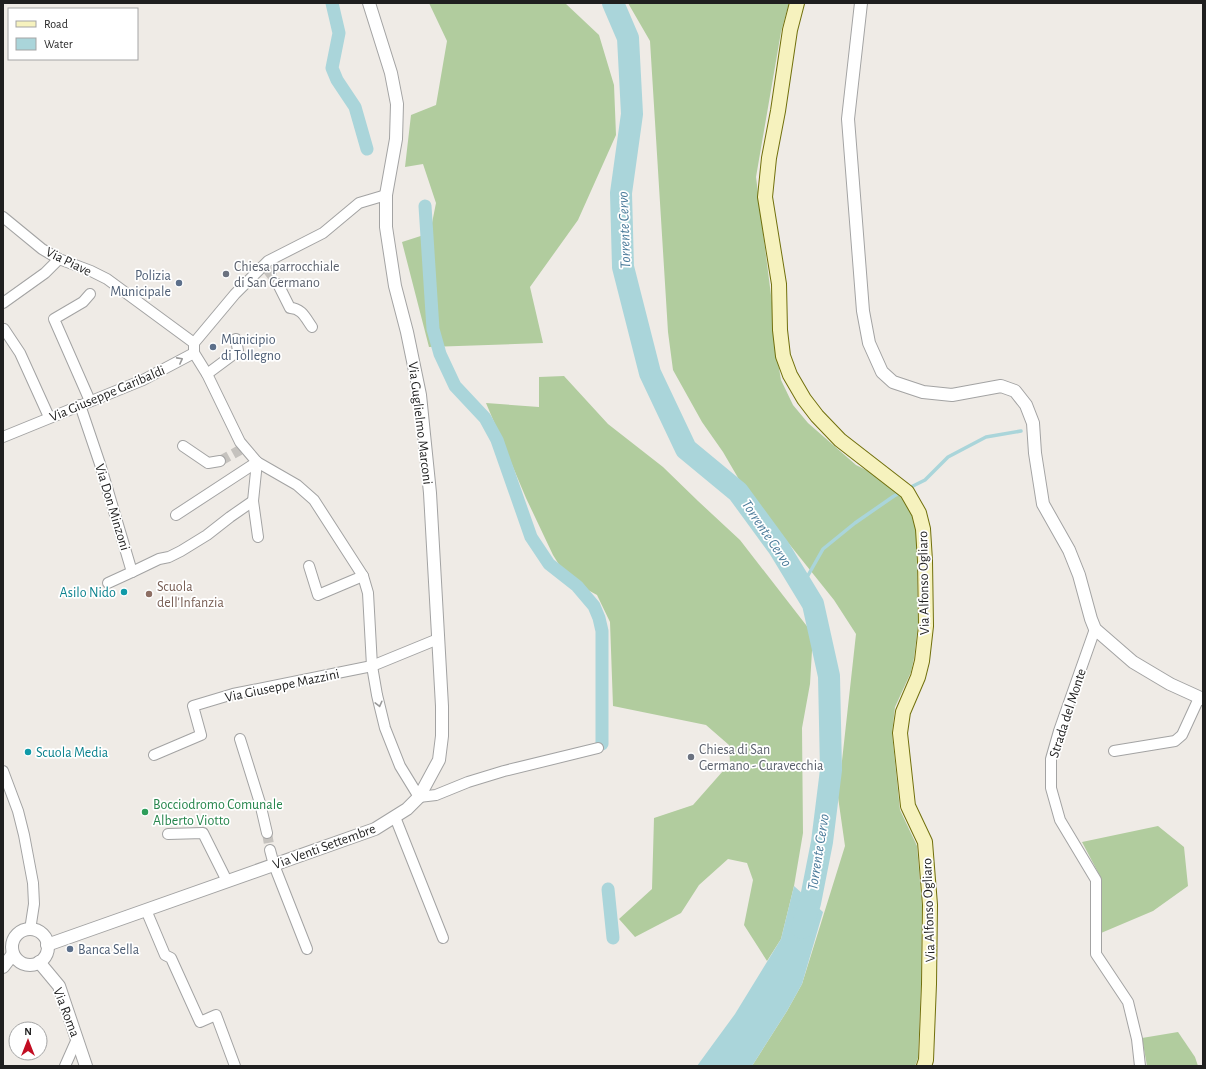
<svg xmlns="http://www.w3.org/2000/svg" width="1206" height="1069" font-family="'Alegreya Sans',sans-serif">
	<rect width="100%" height="100%" fill="#efebe6"/>
	<g fill="#b1cc9e">
		<path d="M 429,3 L 565,3 L 599,35 L 614,85 L 616,135 L 578,220 L 530,287 L 543,343 L 429,347 L 402,242 L 430,233 L 436,203 L 423,164 L 405,167 L 411,115 L 436,105 L 447,41 Z"/>
		<path d="M 628,3 L 789,3 L 781,32 L 756,177 L 772,303 L 774,338 L 781,380 L 793,405 L 808,423 L 856,465 L 894,484 L 916,516 L 918,625 L 914,658 L 911,672 L 895,707 L 892,733 L 900,810 L 917,846 L 922,906 L 921,984 L 918,1058 L 915,1066 L 752,1066 L 787,1011 L 802,984 L 845,846 L 838,797 L 856,634 L 834,600 L 790,545 L 751,500 L 723,452 L 702,422 L 673,370 L 668,332 L 650,41 Z"/>
		<path d="M 564,376 L 608,424 L 663,467 L 698,501 L 740,540 L 813,634 L 810,684 L 802,728 L 803,833 L 794,886 L 781,939 L 767,961 L 744,925 L 753,880 L 747,863 L 728,859 L 699,885 L 681,913 L 635,937 L 619,919 L 652,889 L 654,818 L 693,805 L 730,763 L 729,745 L 706,725 L 613,706 L 610,622 L 597,595 L 568,579 L 553,555 L 526,498 L 486,403 L 539,407 L 539,377 Z"/>
		<path d="M 1158,826 L 1184,847 L 1188,886 L 1153,911 L 1101,933 L 1101,878 L 1082,842 Z"/>
		<path d="M 1178,1032 L 1195,1057 L 1198,1066 L 1147,1066 L 1142,1038 Z"/>
	</g>
	<path fill="#aad5da" d="M 794,886 L 823,912 L 802,984 L 787,1011 L 752,1066 L 697,1066 L 735,1014 L 781,939 Z"/>
	<g fill="none" stroke-linecap="round" stroke-linejoin="round">
		<g stroke="#aad5da" stroke-width="3.5">
			<path d="M 907,489 L 925,480 L 948,457 L 986,437 L 1021,431"/>
			<path d="M 802,586 L 823,549 L 855,523 L 894,496 L 902,492"/>
		</g>
		<g stroke="#aad5da" stroke-width="13">
			<path d="M 332,3 L 339,33 L 332,68 L 337,80 L 355,107 L 367,149"/>
			<path d="M 425,206 L 433,329 L 440,354 L 455,386 L 485,418 L 497,440 L 531,537 L 549,564 L 577,586 L 594,606 L 599,618 L 602,631 L 602,744"/>
			<path d="M 608,889 L 613,938"/>
		</g>
		<path stroke="#aad5da" stroke-width="22" d="M 613,3 L 628,38 L 632,114 L 621,193 L 623,267 L 650,373 L 686,449 L 738,492 L 779,548 L 813,604 L 829,676 L 831,770 L 822,842 L 810,903 L 802,928"/>
		<g stroke="#c5c2be" stroke-width="10" stroke-dasharray="10 5" stroke-linecap="butt">
			<path d="M 267,269 L 278,284"/>
			<path d="M 220,461 L 240,450"/>
			<path d="M 267,833 L 270,850"/>
		</g>
		<g stroke="#a3a3a3" stroke-width="12">
			<g id="minor">
				<path d="M 3,217 L 42,249 L 59,259 L 91,271 L 107,279 L 194,343"/>
				<path d="M 278,284 L 290,308 C 302,308 306,319 312,327"/>
				<path d="M 3,303 L 45,273 L 59,259"/>
				<path d="M 4,329 L 20,353 L 49,417"/>
				<path d="M 194,353 L 207,374 L 240,442 L 257,462 L 297,485 L 314,500 L 363,576 L 368,593 L 372,666 L 377,695 L 385,728 L 400,766 L 419,797 L 436,795 L 468,782 L 504,771 L 598,748"/>
				<path d="M 194,353 L 194,343 L 235,294 L 268,261 L 323,233 L 359,203 L 386,195"/>
				<path d="M 207,374 L 238,351 L 236,339"/>
				<path d="M 90,401 L 54,319 L 83,302 L 90,294"/>
				<path d="M 80,405 L 100,464 L 132,572 L 159,559 L 169,557 L 181,551 L 207,535 L 230,517 L 253,501"/>
				<path d="M 3,437 L 143,380 L 194,353"/>
				<path d="M 183,446 L 208,463 L 220,461"/>
				<path d="M 257,462 L 253,501 L 258,537"/>
				<path d="M 176,515 L 257,462"/>
				<path d="M 309,566 L 318,595 L 363,576"/>
				<path d="M 108,583 L 132,572"/>
				<path d="M 1095,629 L 1059,731 L 1051,759 L 1051,788 L 1060,820 L 1096,880 L 1096,954 L 1128,1002 L 1137,1039 L 1140,1066"/>
				<path d="M 240,739 L 260,803 L 267,833"/>
				<path d="M 1114,751 L 1175,741 L 1182,735 L 1199,698"/>
				<path d="M 154,755 L 201,735 L 193,706 L 233,694 L 372,666 L 438,639"/>
				<path d="M 3,771 L 18,811 L 24,835 L 33,883 L 34,904 L 30,930"/>
				<path d="M 395,817 L 443,938"/>
				<path d="M 168,834 L 203,833 L 227,881"/>
				<path d="M 270,850 L 274,865 L 307,949"/>
				<path d="M 146,910 L 165,955 L 171,958 L 200,1022 L 216,1015 L 235,1066"/>
				<path d="M 65,1066 L 77,1039"/>
			</g>
		</g>
		<g stroke="#a3a3a3" stroke-width="14">
			<g id="tertiary">
				<path d="M 861,3 L 848,119 L 863,311 L 869,343 L 882,372 L 893,382 L 923,392 L 952,395 L 1001,386 L 1015,391 L 1026,405 L 1033,423 L 1035,453 L 1043,504 L 1069,550 L 1079,575 L 1091,619 L 1095,629 L 1133,662 L 1170,684 L 1203,699"/>
				<circle cx="30" cy="947" r="18"/>
				<path d="M 47,945 L 375,829 L 407,809 L 419,797 L 439,760 L 442,736 L 442,706 L 430,493 L 420,395 L 407,332 L 395,286 L 386,227 L 386,195 L 396,139 L 397,104 L 391,73 L 369,3"/>
				<path d="M 39,962 L 59,986 L 86,1066"/>
				<path d="M 3,967 L 13,954"/>
			</g>
		</g>
		<g stroke="#71700c" stroke-width="16">
			<path id="secondary" d="M 797,3 L 790,30 L 778,111 L 769,158 L 765,197 L 779,284 L 780,330 L 783,356 L 790,375 L 804,399 L 817,416 L 840,440 L 907,492 L 919,513 L 923,529 L 925,561 L 926,626 L 922,661 L 918,677 L 903,712 L 900,733 L 908,806 L 925,842 L 930,905 L 929,984 L 926,1060 L 924,1066"/>
		</g>
		<use href="#minor" stroke="#fff" stroke-width="10"/>
		<use href="#tertiary" stroke="#fff" stroke-width="12"/>
		<use href="#secondary" stroke="#f6f2be" stroke-width="14"/>
	</g>
	<defs><path id="oneway-chevron" d="M-2-3.5L2.5 0L-2 3.5" fill="none" stroke-width="1.6" stroke-linecap="round" stroke-linejoin="round"/></defs>
	<g stroke="#9a9a9a">
		<use href="#oneway-chevron" transform="translate(180 360) rotate(-28)"/>
		<use href="#oneway-chevron" transform="translate(379 704) rotate(76)"/>
	</g>
	<g fill="#6b7280" stroke="#fff" stroke-width="1.5">
		<circle cx="226" cy="274" r="4"/>
		<circle cx="691" cy="757" r="4"/>
	</g>
	<g fill="#5c6f8a" stroke="#fff" stroke-width="1.5">
		<circle cx="179" cy="283" r="4"/>
		<circle cx="213" cy="347" r="4"/>
		<circle cx="70" cy="949" r="4"/>
	</g>
	<g fill="#0f9aa8" stroke="#fff" stroke-width="1.5">
		<circle cx="124" cy="592" r="4"/>
		<circle cx="28" cy="752" r="4"/>
	</g>
	<circle fill="#8d6e63" stroke="#fff" stroke-width="1.5" cx="149" cy="594" r="4"/>
	<circle fill="#2e9e5b" stroke="#fff" stroke-width="1.5" cx="145" cy="812" r="4"/>
	<g text-anchor="middle" stroke-width="3.5" stroke-linejoin="round" paint-order="stroke">
		<g font-size="14" fill="#1f1f1f" stroke="#fff">
			<text transform="translate(69 261) rotate(26)" y="5">Via Piave</text>
			<text transform="translate(107 393) rotate(-23)" y="5">Via Giuseppe Garibaldi</text>
			<text transform="translate(421 423) rotate(83)" y="5">Via Guglielmo Marconi</text>
			<text transform="translate(113 507) rotate(73)" y="5">Via Don Minzoni</text>
			<text transform="translate(923 583) rotate(-91)" y="5">Via Alfonso Ogliaro</text>
			<text transform="translate(282 685) rotate(-12)" y="5">Via Giuseppe Mazzini</text>
			<text transform="translate(1067 713) rotate(-72)" y="5">Strada del Monte</text>
			<text transform="translate(324 846) rotate(-20)" y="5">Via Venti Settembre</text>
			<text transform="translate(928 910) rotate(-92)" y="5">Via Alfonso Ogliaro</text>
			<text transform="translate(67 1012) rotate(69)" y="5">Via Roma</text>
		</g>
		<g font-size="14" fill="#5b616d" stroke="#fff" text-anchor="start">
			<text x="234" y="271">Chiesa parrocchiale<tspan x="234" dy="16">di San Germano</tspan></text>
			<text x="699" y="754">Chiesa di San<tspan x="699" dy="16">Germano - Curavecchia</tspan></text>
		</g>
		<g font-size="14" fill="#4e5e75" stroke="#fff" text-anchor="start">
			<text x="171" y="280" text-anchor="end">Polizia<tspan x="171" dy="16">Municipale</tspan></text>
			<text x="221" y="344">Municipio<tspan x="221" dy="16">di Tollegno</tspan></text>
			<text x="78" y="954">Banca Sella</text>
		</g>
		<g font-size="14" fill="#785e54" stroke="#fff" text-anchor="start">
			<text x="157" y="591">Scuola<tspan x="157" dy="16">dell'Infanzia</tspan></text>
		</g>
		<g font-size="14" fill="#0d838f" stroke="#fff" text-anchor="end">
			<text x="116" y="597">Asilo Nido</text>
			<text x="36" y="757" text-anchor="start">Scuola Media</text>
		</g>
		<g font-size="14" fill="#27864d" stroke="#fff" text-anchor="start">
			<text x="153" y="809">Bocciodromo Comunale<tspan x="153" dy="16">Alberto Viotto</tspan></text>
		</g>
		<g font-size="15" font-style="italic" fill="#4b7b9a" stroke="#fff">
			<text transform="translate(624 230) rotate(-92)" y="5">Torrente Cervo</text>
			<text transform="translate(767 533) rotate(56)" y="5">Torrente Cervo</text>
			<text transform="translate(818 852) rotate(-81)" y="5">Torrente Cervo</text>
		</g>
	</g>
	<rect width="1206" height="1069" fill="none" stroke="#1f1f1f" stroke-width="8"/>
	<rect x="8" y="8" width="130" height="52" fill="#ffffff" stroke="#a5a5a5"/>
	<rect x="16" y="21" width="20" height="6" fill="#f6f2be" stroke="#a5a5a5"/>
	<text x="44" y="28" font-size="12" fill="#1f1f1f">Road</text>
	<rect x="16" y="38" width="20" height="12" fill="#aad5da" stroke="#a5a5a5"/>
	<text x="44" y="48" font-size="12" fill="#1f1f1f">Water</text>
	<g transform="translate(28 1041)"><circle r="19" fill="#ffffff" stroke="#a5a5a5"/>
	<path d="M0-3L7 15L0 10L-7 15Z" fill="#c20d22"/>
	<text y="-6" font-size="11" font-weight="bold" text-anchor="middle" fill="#1f1f1f">N</text>
	</g>
</svg>
